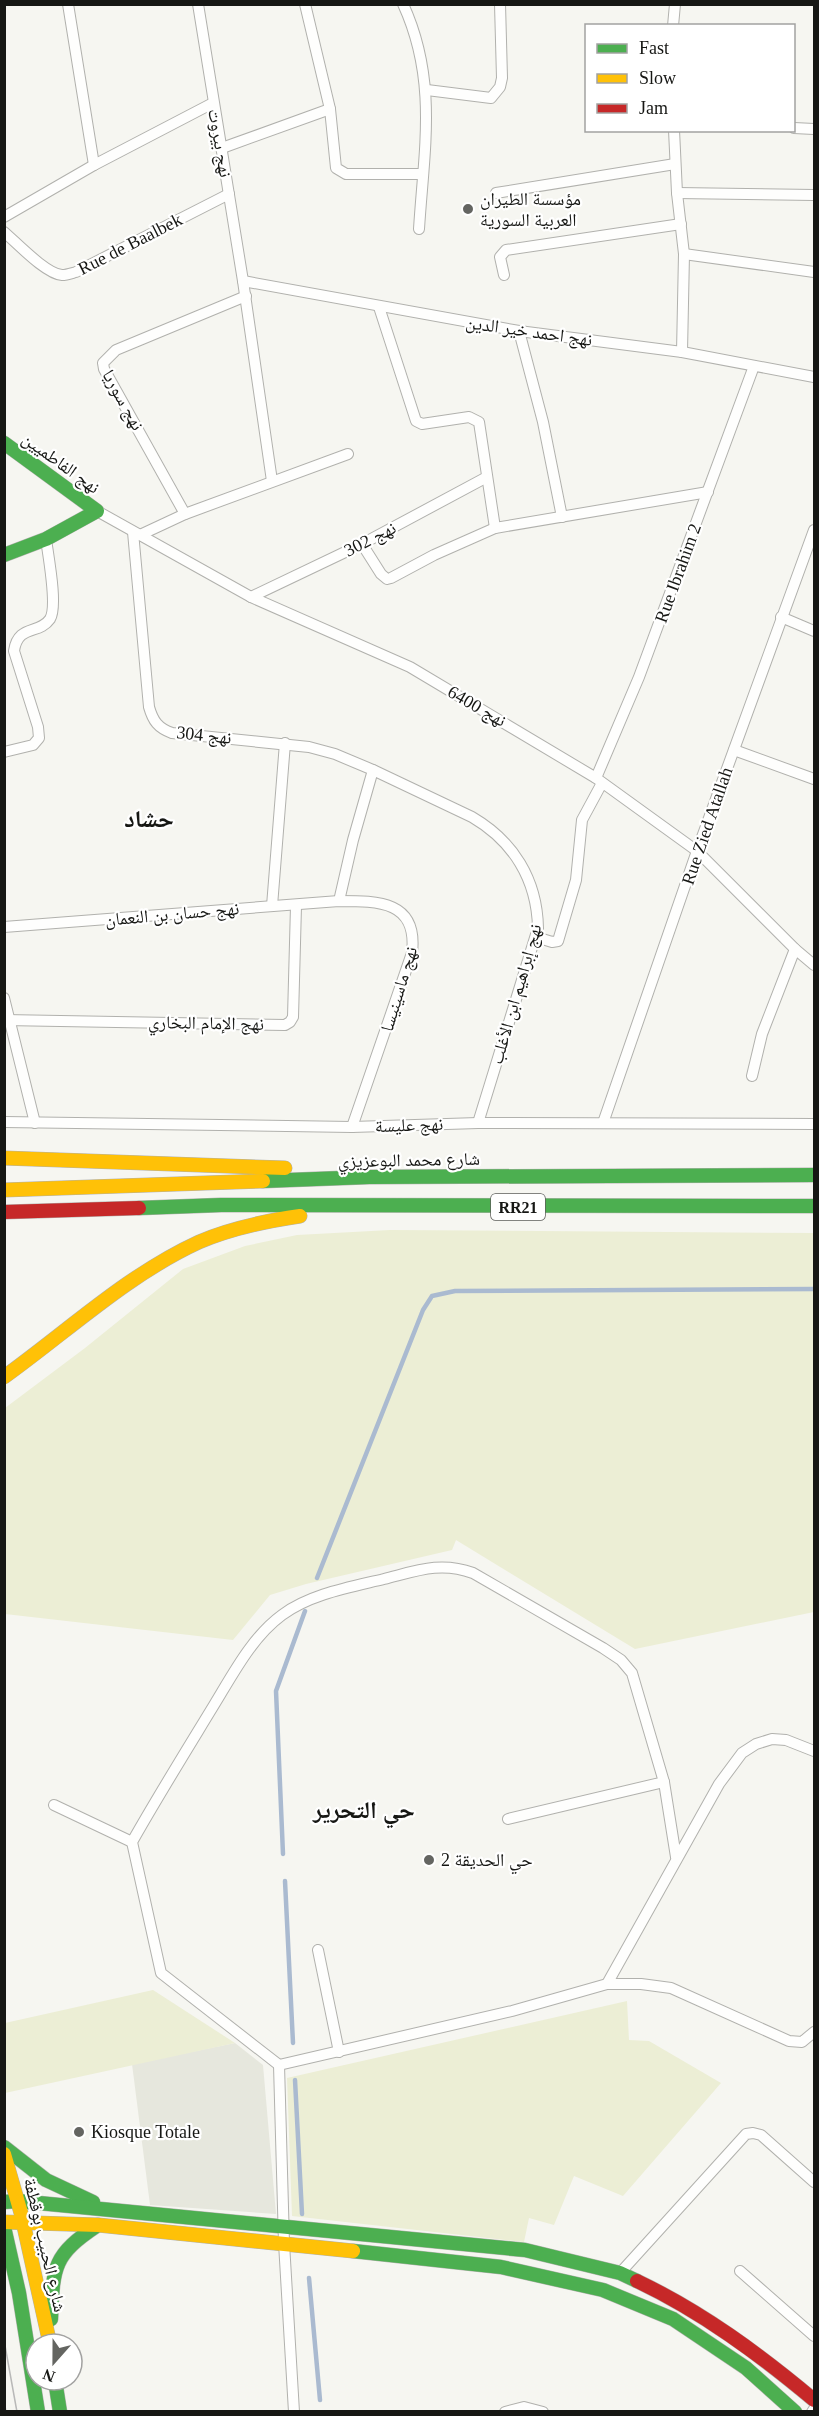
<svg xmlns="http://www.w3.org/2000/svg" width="819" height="2416" font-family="'Times New Roman','Noto Naskh Arabic',serif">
	<rect width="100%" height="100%" fill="#f6f6f1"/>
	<path fill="#e6e7dd" d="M 235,2043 L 263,2065 L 276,2214 L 150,2205 L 132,2064 Z"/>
	<g fill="#eceed5">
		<path d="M 390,1230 L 814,1233 L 814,1612 L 635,1649 L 456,1540 L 452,1550 L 306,1584 L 270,1595 L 233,1640 L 5,1614 L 5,1408 L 85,1348 L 183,1269 L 245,1246 L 297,1235 Z"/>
		<path d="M 153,1990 L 235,2043 L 5,2093 L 5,2023 Z"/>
		<path d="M 627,2001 L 629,2040 L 649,2041 L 721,2083 L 623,2196 L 574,2176 L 554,2225 L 529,2218 L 524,2242 L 292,2216 L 287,2078 Z"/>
	</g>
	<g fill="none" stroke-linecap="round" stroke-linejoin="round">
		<g stroke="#aabad0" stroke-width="4.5">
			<path d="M 317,1578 L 423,1310 L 432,1296 L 455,1291 L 814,1289"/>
			<path d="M 283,1854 L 276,1691 L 305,1611"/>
			<path d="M 285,1881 L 293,2043"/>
			<path d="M 295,2080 L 302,2214"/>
			<path d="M 309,2278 L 320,2400"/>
		</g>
		<g stroke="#b1b1ad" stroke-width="12">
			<g id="street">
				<path d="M 68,4 L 94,165"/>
				<path d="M 198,4 L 243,281 L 272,481"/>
				<path d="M 305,4 L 330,109 L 336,168 L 346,174 L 422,174"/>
				<path d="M 403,4 C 438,80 424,149 419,229"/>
				<path d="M 673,26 L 675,4"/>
				<path d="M 427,90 L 491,98 L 500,87 L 502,78 L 500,4"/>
				<path d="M 794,128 L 814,129"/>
				<path d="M 674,130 L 677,193 L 684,254 L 682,352"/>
				<path d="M 222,148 L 330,109"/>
				<path d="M 496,193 L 675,164"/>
				<path d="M 677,193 L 814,195"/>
				<path d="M 4,217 L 94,165 L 213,103"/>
				<path d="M 4,232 C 17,243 46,274 62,275 C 67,275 72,273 76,272 L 229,194"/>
				<path d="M 684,254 L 814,272"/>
				<path d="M 504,275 L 500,257 L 506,250 L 681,224"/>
				<path d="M 243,281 L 519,331 L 682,352 L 814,377"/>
				<path d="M 379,307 L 416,421 L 422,424 L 469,417 L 479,422 L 495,528"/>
				<path d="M 519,331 L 543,422 L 562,517"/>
				<path d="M 97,511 L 251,597 L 410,667 L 596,778 L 697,851 L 795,949 L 814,965"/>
				<path d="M 185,514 L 104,369 L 103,363 L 116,350 L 246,296"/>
				<path d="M 133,532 L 149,707 C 153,721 158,728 172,733 L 309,747 L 335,754 L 373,770 L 472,817 C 513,841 537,879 538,928 L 478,1123"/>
				<path d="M 140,535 L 185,514 L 348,454"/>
				<path d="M 362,544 L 381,574 L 387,579 L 391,578 L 434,555 L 495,528 L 708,492"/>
				<path d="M 251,597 L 362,544 L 487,477"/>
				<path d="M 781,617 L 814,631"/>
				<path d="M 734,750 L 814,779"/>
				<path d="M 4,752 L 33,745 L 39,738 L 38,727 L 14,651 C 18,624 39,635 50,619 C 58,606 48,555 46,539"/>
				<path d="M 596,778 L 639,677 L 754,366"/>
				<path d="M 339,901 L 353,840 L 373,770"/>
				<path d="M 272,906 L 285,743"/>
				<path d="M 4,927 L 339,901 C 379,901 418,901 412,953 L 352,1127"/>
				<path d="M 536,937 L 552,942 L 558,941 L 576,880 L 582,820 L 602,783"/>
				<path d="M 4,998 L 35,1123"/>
				<path d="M 4,1020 L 285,1025 L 290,1022 L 293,1017 L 296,906"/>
				<path d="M 752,1076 L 762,1034 L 795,949"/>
				<path d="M 4,1122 L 352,1127 L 478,1123 L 814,1124"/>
				<path d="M 603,1123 L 697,851 L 814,530"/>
				<path d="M 54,1805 L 132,1842"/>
				<path d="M 508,1819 L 664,1782"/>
				<path d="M 318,1950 L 339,2052"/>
				<path d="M 607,1984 L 719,1784 L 742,1753 L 756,1744 L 772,1739 L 786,1740 L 814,1751"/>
				<path d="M 279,2065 L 161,1973 L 132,1842 C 158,1796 186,1751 214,1705 C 233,1674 252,1637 282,1615 C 310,1594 351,1587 384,1579 C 416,1571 440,1561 473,1573 L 603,1648 L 621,1660 L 632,1673 L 664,1782 L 676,1857"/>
				<path d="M 279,2065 L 512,2011 L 607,1984 L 641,1984 L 671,1988 L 789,2041 L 802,2042 L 814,2032"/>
				<path d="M 279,2065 L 284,2243 L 294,2412"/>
				<path d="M 740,2271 L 814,2336"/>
				<path d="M 620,2273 L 746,2134 L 753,2133 L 761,2135 L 814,2182"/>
				<path d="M 505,2412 L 524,2407 L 543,2412"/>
				<path d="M 812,2412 L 814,2409"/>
			</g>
		</g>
		<g stroke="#b1b1ad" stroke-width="15">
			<g id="fast">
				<path d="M 4,443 L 97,511 L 46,539 L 4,555"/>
				<path d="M 263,1181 L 369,1177 L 814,1175"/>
				<path d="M 139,1208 L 221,1205 L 814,1206"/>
				<path d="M 4,2147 L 46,2180 L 93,2202"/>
				<path d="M 4,2202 L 18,2201 L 525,2250 L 620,2273 L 637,2281"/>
				<path d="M 4,2227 L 19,2293 L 38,2412"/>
				<path d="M 353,2251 L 501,2267 L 603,2290 L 673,2319 L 746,2368 L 795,2412"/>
				<path d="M 51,2319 C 53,2266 53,2255 98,2225"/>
				<path d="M 55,2380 L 60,2412"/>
			</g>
		</g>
		<g stroke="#b1b1ad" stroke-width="15">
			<g id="slow">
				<path d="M 4,1158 L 285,1168"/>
				<path d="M 4,1190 L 263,1181"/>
				<path d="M 4,1377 C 68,1331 127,1275 199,1242 C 231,1228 266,1221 300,1216"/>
				<path d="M 4,2154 L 21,2213 L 50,2344"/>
				<path d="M 4,2222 L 98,2225 L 353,2251"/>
			</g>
		</g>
		<g stroke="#b1b1ad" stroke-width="15">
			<g id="jam">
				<path d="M 4,1212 L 139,1208"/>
				<path d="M 637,2281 C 702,2312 759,2354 814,2400"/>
			</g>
		</g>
		<use href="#street" stroke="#fefefd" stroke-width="10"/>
		<use href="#fast" stroke="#4caf50" stroke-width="14"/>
		<use href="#slow" stroke="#ffc107" stroke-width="14"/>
		<use href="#jam" stroke="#c62828" stroke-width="14"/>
		<g stroke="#b9b9b8" stroke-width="1.5">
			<path d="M 4,2340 L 17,2412"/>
			<path d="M 4,2400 L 6,2412"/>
		</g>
	</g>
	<g fill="#646561" stroke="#fff" stroke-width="2">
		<circle cx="468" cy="209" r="6"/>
		<circle cx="429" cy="1860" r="6"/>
		<circle cx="79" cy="2132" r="6"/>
	</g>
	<g text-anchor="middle" stroke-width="4.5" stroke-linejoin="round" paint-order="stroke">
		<rect fill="#fff" stroke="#5c5d5a" stroke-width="1.5" x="491" y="1194" width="54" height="26" rx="4.5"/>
		<g font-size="16" font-weight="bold" fill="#161714">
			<text x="518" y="1213">RR21</text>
		</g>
		<g font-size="18" fill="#161714" stroke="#fff">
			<text transform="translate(220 143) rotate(80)" y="6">نهج بيروت</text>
			<text transform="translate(130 244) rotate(-27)" y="6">Rue de Baalbek</text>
			<text transform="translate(529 331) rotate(8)" y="6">نهج احمد خير الدين</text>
			<text transform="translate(123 400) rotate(61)" y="6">نهج سوريا</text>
			<text transform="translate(61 463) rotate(36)" y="6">نهج الفاطميين</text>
			<text transform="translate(370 539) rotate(-27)" y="6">نهج 302</text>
			<text transform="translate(678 573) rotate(-70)" y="6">Rue Ibrahim 2</text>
			<text transform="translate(477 706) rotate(30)" y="6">نهج 6400</text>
			<text transform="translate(204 735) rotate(6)" y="6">نهج 304</text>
			<text transform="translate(707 826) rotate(-71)" y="6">Rue Zied Atallah</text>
			<text transform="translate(172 914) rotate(-5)" y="6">نهج حسان بن النعمان</text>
			<text transform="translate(399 989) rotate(-73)" y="6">نهج ماسينيسا</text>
			<text transform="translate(516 994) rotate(-74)" y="6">نهج إبراهيم ابن الأغلب</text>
			<text transform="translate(206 1023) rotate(1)" y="6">نهج الإمام البخاري</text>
			<text transform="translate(409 1125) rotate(-2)" y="6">نهج عليسة</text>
			<text transform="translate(409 1160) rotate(-1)" y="6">شارع محمد البوعزيزي</text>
			<text transform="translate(45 2245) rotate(77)" y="6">شارع الحبيب بوقطفة</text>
		</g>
		<g font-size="18" fill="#161714" stroke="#fff" text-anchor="start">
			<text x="480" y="205">مؤسسة الطيران<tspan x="480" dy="21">العربية السورية</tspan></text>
			<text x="441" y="1866">حي الحديقة 2</text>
			<text x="91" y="2138">Kiosque Totale</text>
		</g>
		<g font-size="24" font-weight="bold" fill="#161714" stroke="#fff">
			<text x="149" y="827">حشاد</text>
			<text x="364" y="1818">حي التحرير</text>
		</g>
	</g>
	<rect width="819" height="2416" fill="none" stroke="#161714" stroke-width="12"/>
	<rect x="585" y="24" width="210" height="108" fill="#ffffff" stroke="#a2a2a1" stroke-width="1.5"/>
	<rect x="597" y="44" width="30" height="9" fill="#4caf50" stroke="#a2a2a1" stroke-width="1.5"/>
	<text x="639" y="54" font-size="18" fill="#161714">Fast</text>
	<rect x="597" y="74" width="30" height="9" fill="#ffc107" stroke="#a2a2a1" stroke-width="1.5"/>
	<text x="639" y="84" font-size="18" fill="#161714">Slow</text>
	<rect x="597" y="104" width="30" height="9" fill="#c62828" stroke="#a2a2a1" stroke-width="1.5"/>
	<text x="639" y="114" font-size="18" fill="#161714">Jam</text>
	<g transform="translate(54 2362) rotate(201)"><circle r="28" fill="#ffffff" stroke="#a2a2a1" stroke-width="1.5"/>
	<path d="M0-4.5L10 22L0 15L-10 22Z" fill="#646561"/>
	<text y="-9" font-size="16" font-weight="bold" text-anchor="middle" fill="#161714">N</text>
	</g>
</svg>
